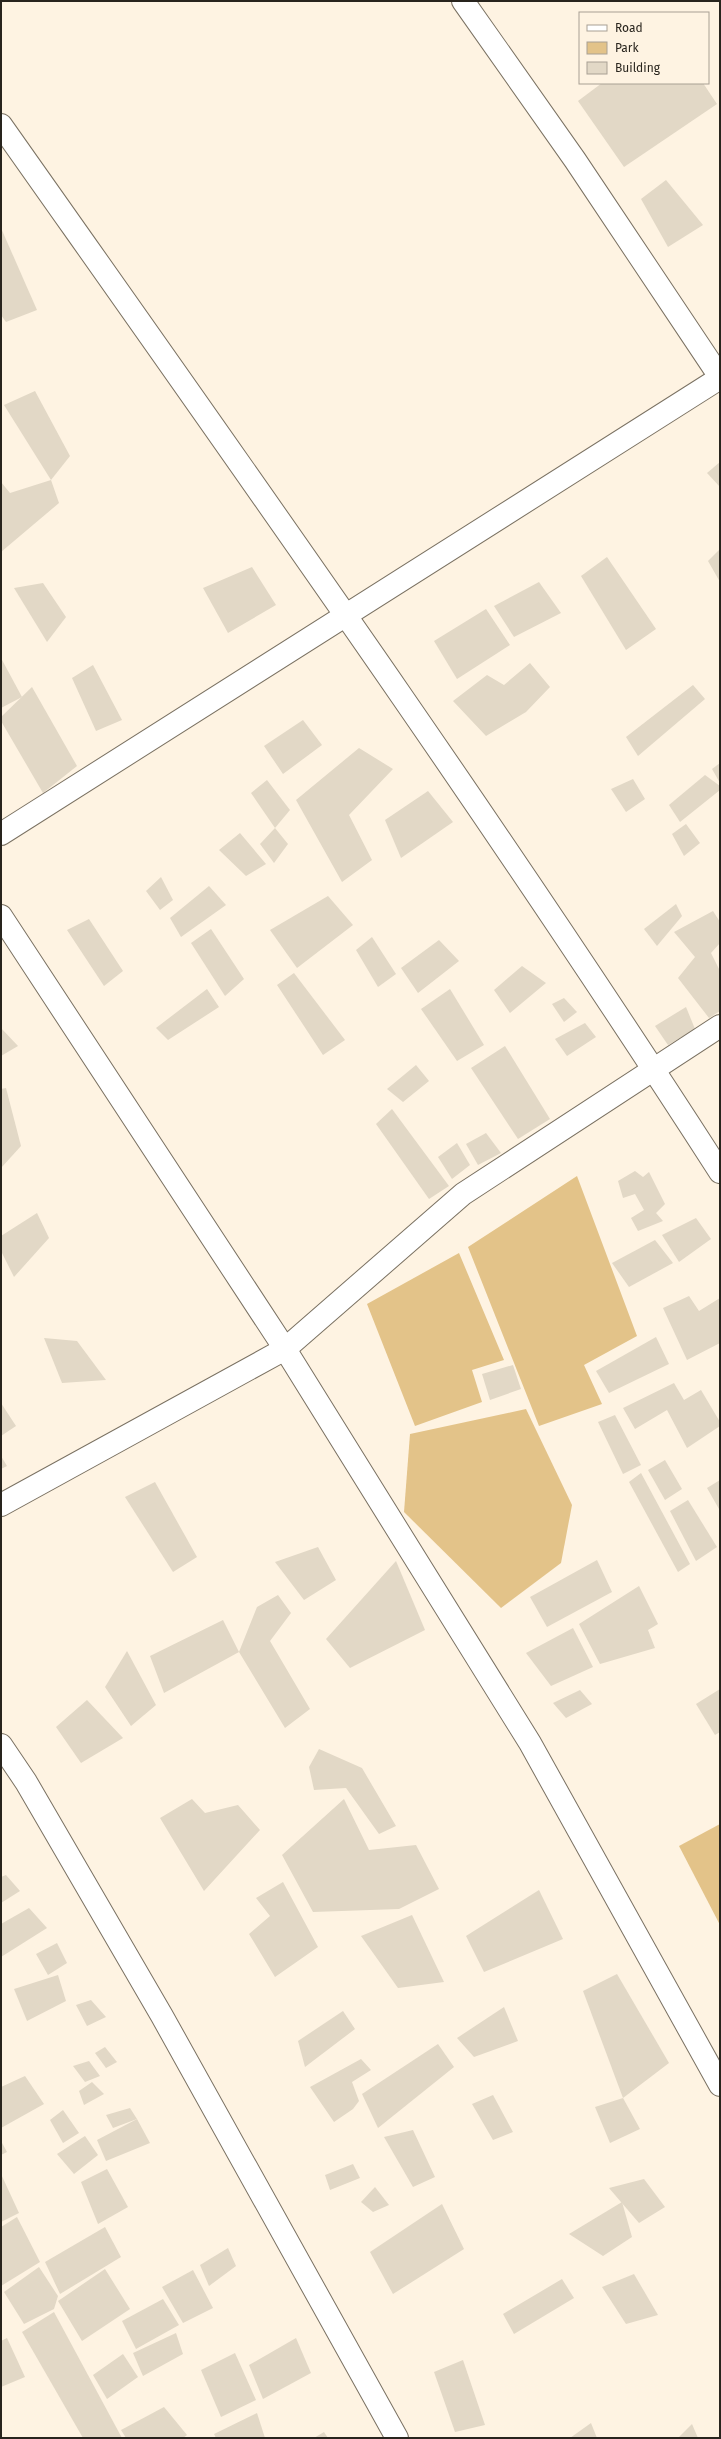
<svg xmlns="http://www.w3.org/2000/svg" width="721" height="2439" font-family="'Fira Sans',sans-serif">
	<rect width="100%" height="100%" fill="#fef3e2"/>
	<g fill="#e3c389">
		<path d="M 577,1176 L 637,1336 L 584,1365 L 602,1404 L 539,1426 L 468,1247 Z"/>
		<path d="M 459,1253 L 504,1360 L 472,1370 L 482,1402 L 415,1426 L 367,1304 Z"/>
		<path d="M 526,1409 L 572,1505 L 561,1563 L 501,1608 L 404,1512 L 410,1434 Z"/>
		<path d="M 720,1824 L 720,1925 L 679,1846 Z"/>
	</g>
	<g fill="#e2d8c6">
		<path d="M 602,83 L 703,83 L 717,104 L 624,167 L 578,101 Z"/>
		<path d="M 666,180 L 703,225 L 668,247 L 641,199 Z"/>
		<path d="M 1,228 L 37,310 L 6,322 L 1,315 Z"/>
		<path d="M 35,391 L 70,456 L 51,480 L 4,405 Z"/>
		<path d="M 720,462 L 720,487 L 707,473 Z"/>
		<path d="M 51,480 L 59,503 L 1,552 L 1,482 L 10,493 Z"/>
		<path d="M 720,549 L 720,582 L 708,561 Z"/>
		<path d="M 607,557 L 656,629 L 626,650 L 581,576 Z"/>
		<path d="M 252,567 L 276,605 L 228,633 L 203,588 Z"/>
		<path d="M 539,582 L 561,613 L 514,637 L 494,606 Z"/>
		<path d="M 43,583 L 66,617 L 47,642 L 14,588 Z"/>
		<path d="M 486,609 L 510,645 L 457,679 L 434,641 Z"/>
		<path d="M 1,658 L 22,697 L 1,708 Z"/>
		<path d="M 530,663 L 550,687 L 526,712 L 486,736 L 453,701 L 487,675 L 504,685 Z"/>
		<path d="M 93,665 L 122,720 L 96,731 L 72,678 Z"/>
		<path d="M 693,685 L 705,699 L 638,756 L 626,737 Z"/>
		<path d="M 32,687 L 77,766 L 43,793 L 1,721 L 1,717 Z"/>
		<path d="M 303,720 L 322,745 L 283,774 L 264,746 Z"/>
		<path d="M 359,748 L 393,769 L 349,815 L 372,860 L 342,882 L 296,800 Z"/>
		<path d="M 720,763 L 720,783 L 712,769 Z"/>
		<path d="M 705,775 L 720,786 L 720,790 L 680,822 L 669,805 Z"/>
		<path d="M 633,779 L 645,799 L 626,812 L 611,789 Z"/>
		<path d="M 267,780 L 290,810 L 275,828 L 251,793 Z"/>
		<path d="M 428,791 L 453,822 L 401,858 L 385,820 Z"/>
		<path d="M 686,824 L 700,843 L 684,856 L 672,834 Z"/>
		<path d="M 275,828 L 288,844 L 274,863 L 260,844 Z"/>
		<path d="M 240,833 L 266,864 L 246,876 L 219,850 Z"/>
		<path d="M 161,877 L 173,900 L 160,910 L 146,891 Z"/>
		<path d="M 209,886 L 226,905 L 181,937 L 170,918 Z"/>
		<path d="M 328,896 L 353,925 L 297,968 L 270,930 Z"/>
		<path d="M 676,904 L 682,916 L 657,946 L 644,929 Z"/>
		<path d="M 713,911 L 720,922 L 720,943 L 711,953 L 720,971 L 720,1011 L 709,1018 L 678,978 L 695,957 L 674,932 Z"/>
		<path d="M 89,919 L 123,971 L 104,986 L 67,930 Z"/>
		<path d="M 211,929 L 244,979 L 225,996 L 191,943 Z"/>
		<path d="M 372,937 L 396,974 L 378,987 L 356,950 Z"/>
		<path d="M 439,940 L 459,961 L 418,993 L 401,968 Z"/>
		<path d="M 522,966 L 546,983 L 510,1013 L 494,990 Z"/>
		<path d="M 294,973 L 345,1040 L 323,1055 L 277,985 Z"/>
		<path d="M 207,989 L 219,1007 L 168,1040 L 156,1028 Z"/>
		<path d="M 450,989 L 484,1045 L 457,1061 L 421,1009 Z"/>
		<path d="M 564,998 L 577,1012 L 564,1022 L 552,1004 Z"/>
		<path d="M 686,1007 L 695,1029 L 668,1045 L 655,1026 Z"/>
		<path d="M 585,1023 L 596,1037 L 567,1056 L 555,1039 Z"/>
		<path d="M 1,1028 L 18,1046 L 1,1056 Z"/>
		<path d="M 505,1046 L 550,1119 L 518,1139 L 471,1068 Z"/>
		<path d="M 416,1065 L 429,1081 L 403,1102 L 387,1089 Z"/>
		<path d="M 6,1088 L 21,1146 L 1,1168 L 1,1089 Z"/>
		<path d="M 392,1109 L 449,1186 L 429,1199 L 376,1124 Z"/>
		<path d="M 486,1133 L 501,1153 L 478,1165 L 466,1144 Z"/>
		<path d="M 457,1143 L 470,1165 L 452,1179 L 438,1157 Z"/>
		<path d="M 635,1171 L 643,1177 L 649,1172 L 665,1204 L 656,1213 L 663,1221 L 638,1231 L 631,1218 L 644,1210 L 635,1194 L 623,1198 L 618,1181 Z"/>
		<path d="M 37,1213 L 49,1238 L 14,1277 L 1,1251 L 1,1236 Z"/>
		<path d="M 696,1218 L 711,1239 L 679,1262 L 662,1235 Z"/>
		<path d="M 655,1240 L 673,1263 L 629,1287 L 612,1263 Z"/>
		<path d="M 689,1296 L 699,1311 L 720,1298 L 720,1343 L 687,1360 L 663,1308 Z"/>
		<path d="M 656,1337 L 669,1364 L 609,1393 L 596,1371 Z"/>
		<path d="M 44,1338 L 77,1341 L 106,1380 L 62,1383 Z"/>
		<path d="M 513,1365 L 521,1389 L 490,1400 L 482,1374 Z"/>
		<path d="M 674,1383 L 684,1400 L 701,1390 L 720,1422 L 720,1426 L 687,1448 L 667,1410 L 635,1429 L 623,1408 Z"/>
		<path d="M 1,1403 L 16,1426 L 1,1436 Z"/>
		<path d="M 615,1415 L 641,1465 L 623,1474 L 598,1422 Z"/>
		<path d="M 1,1456 L 7,1466 L 1,1469 Z"/>
		<path d="M 665,1460 L 682,1489 L 665,1500 L 648,1470 Z"/>
		<path d="M 641,1473 L 690,1564 L 678,1572 L 629,1482 Z"/>
		<path d="M 720,1480 L 720,1508 L 719,1509 L 707,1488 Z"/>
		<path d="M 155,1482 L 197,1557 L 173,1572 L 125,1497 Z"/>
		<path d="M 688,1500 L 717,1547 L 696,1561 L 670,1511 Z"/>
		<path d="M 318,1547 L 336,1580 L 304,1600 L 275,1562 Z"/>
		<path d="M 597,1560 L 612,1592 L 547,1627 L 530,1597 Z"/>
		<path d="M 396,1561 L 425,1630 L 350,1668 L 326,1639 Z"/>
		<path d="M 639,1586 L 658,1624 L 648,1630 L 655,1648 L 600,1664 L 579,1624 Z"/>
		<path d="M 278,1595 L 291,1613 L 270,1641 L 310,1709 L 285,1728 L 239,1652 L 257,1607 Z"/>
		<path d="M 223,1620 L 239,1652 L 164,1693 L 150,1656 Z"/>
		<path d="M 573,1628 L 593,1667 L 551,1686 L 526,1653 Z"/>
		<path d="M 127,1651 L 156,1705 L 131,1726 L 105,1687 Z"/>
		<path d="M 720,1689 L 720,1732 L 715,1735 L 696,1704 Z"/>
		<path d="M 580,1690 L 592,1704 L 566,1718 L 553,1703 Z"/>
		<path d="M 87,1700 L 123,1738 L 81,1763 L 56,1727 Z"/>
		<path d="M 319,1749 L 362,1768 L 396,1826 L 379,1834 L 346,1788 L 314,1790 L 309,1767 Z"/>
		<path d="M 192,1799 L 205,1813 L 238,1805 L 260,1830 L 204,1891 L 160,1818 Z"/>
		<path d="M 344,1799 L 369,1850 L 416,1845 L 439,1889 L 399,1909 L 313,1912 L 282,1855 Z"/>
		<path d="M 6,1875 L 20,1891 L 1,1903 L 1,1877 Z"/>
		<path d="M 283,1882 L 318,1947 L 275,1977 L 249,1934 L 270,1916 L 256,1898 Z"/>
		<path d="M 539,1890 L 563,1939 L 484,1972 L 466,1936 Z"/>
		<path d="M 29,1908 L 47,1928 L 1,1957 L 1,1924 Z"/>
		<path d="M 412,1915 L 444,1982 L 398,1988 L 361,1936 Z"/>
		<path d="M 57,1943 L 67,1963 L 48,1975 L 36,1954 Z"/>
		<path d="M 617,1974 L 669,2063 L 623,2098 L 583,1991 Z"/>
		<path d="M 58,1975 L 66,2001 L 27,2021 L 14,1989 Z"/>
		<path d="M 91,2000 L 106,2017 L 87,2026 L 76,2005 Z"/>
		<path d="M 504,2007 L 518,2041 L 474,2057 L 457,2038 Z"/>
		<path d="M 343,2011 L 355,2029 L 305,2067 L 298,2041 Z"/>
		<path d="M 438,2044 L 454,2067 L 378,2128 L 362,2094 Z"/>
		<path d="M 105,2047 L 117,2062 L 106,2068 L 95,2053 Z"/>
		<path d="M 361,2059 L 371,2070 L 352,2082 L 359,2101 L 353,2109 L 334,2122 L 310,2087 Z"/>
		<path d="M 89,2061 L 100,2076 L 85,2082 L 73,2066 Z"/>
		<path d="M 25,2076 L 44,2104 L 1,2128 L 1,2087 Z"/>
		<path d="M 92,2082 L 104,2094 L 84,2105 L 79,2091 Z"/>
		<path d="M 493,2095 L 513,2132 L 493,2140 L 472,2104 Z"/>
		<path d="M 623,2098 L 640,2129 L 610,2143 L 595,2107 Z"/>
		<path d="M 130,2108 L 137,2119 L 113,2128 L 106,2115 Z"/>
		<path d="M 63,2110 L 79,2133 L 63,2143 L 50,2120 Z"/>
		<path d="M 137,2119 L 150,2143 L 106,2161 L 97,2140 Z"/>
		<path d="M 413,2130 L 435,2177 L 413,2187 L 384,2137 Z"/>
		<path d="M 85,2136 L 98,2155 L 74,2174 L 57,2154 Z"/>
		<path d="M 1,2141 L 7,2152 L 1,2155 Z"/>
		<path d="M 353,2164 L 360,2178 L 330,2190 L 325,2175 Z"/>
		<path d="M 107,2169 L 128,2207 L 98,2224 L 81,2182 Z"/>
		<path d="M 1,2174 L 19,2213 L 1,2222 Z"/>
		<path d="M 644,2179 L 665,2207 L 639,2223 L 609,2188 Z"/>
		<path d="M 375,2187 L 389,2205 L 373,2212 L 361,2202 Z"/>
		<path d="M 622,2202 L 632,2237 L 603,2256 L 569,2234 Z"/>
		<path d="M 442,2204 L 464,2249 L 393,2294 L 370,2252 Z"/>
		<path d="M 17,2217 L 40,2262 L 1,2286 L 1,2227 Z"/>
		<path d="M 105,2227 L 121,2257 L 60,2294 L 45,2262 Z"/>
		<path d="M 228,2248 L 236,2266 L 209,2286 L 200,2265 Z"/>
		<path d="M 39,2267 L 58,2296 L 54,2309 L 24,2324 L 4,2292 Z"/>
		<path d="M 105,2269 L 130,2309 L 82,2341 L 58,2301 Z"/>
		<path d="M 193,2270 L 213,2308 L 183,2323 L 162,2287 Z"/>
		<path d="M 634,2274 L 658,2315 L 626,2324 L 602,2287 Z"/>
		<path d="M 562,2279 L 574,2298 L 514,2334 L 503,2314 Z"/>
		<path d="M 163,2299 L 179,2325 L 136,2349 L 122,2321 Z"/>
		<path d="M 54,2312 L 122,2438 L 83,2438 L 22,2332 Z"/>
		<path d="M 176,2333 L 183,2354 L 143,2376 L 133,2353 Z"/>
		<path d="M 7,2338 L 25,2377 L 1,2387 L 1,2341 Z"/>
		<path d="M 296,2338 L 311,2373 L 263,2399 L 249,2365 Z"/>
		<path d="M 235,2353 L 256,2400 L 221,2417 L 201,2370 Z"/>
		<path d="M 123,2354 L 138,2377 L 107,2399 L 93,2375 Z"/>
		<path d="M 463,2360 L 485,2425 L 455,2432 L 434,2372 Z"/>
		<path d="M 164,2407 L 187,2435 L 183,2438 L 126,2438 L 121,2430 Z"/>
		<path d="M 257,2413 L 265,2438 L 216,2438 L 214,2434 Z"/>
		<path d="M 591,2423 L 597,2438 L 570,2438 Z"/>
		<path d="M 692,2424 L 698,2438 L 678,2438 Z"/>
		<path d="M 324,2432 L 328,2438 L 314,2438 Z"/>
	</g>
	<g fill="none" stroke-linecap="round" stroke-linejoin="round">
		<g stroke="#7a7162" stroke-width="24">
			<g id="minor">
				<path d="M 463,1 L 575,160 L 720,377"/>
				<path d="M 1,125 C 245,471 491,816 720,1172"/>
				<path d="M 1,834 L 720,378"/>
				<path d="M 1,916 L 285,1349 L 530,1743 L 720,2085"/>
				<path d="M 1,1505 L 285,1349 L 463,1194 L 720,1026"/>
				<path d="M 1,1745 L 26,1782 L 162,2016 L 397,2438"/>
			</g>
		</g>
		<use href="#minor" stroke="#fff" stroke-width="22"/>
	</g>
	<rect width="721" height="2439" fill="none" stroke="#28241d" stroke-width="4"/>
	<rect x="579" y="12" width="130" height="72" fill="#fef3e2" stroke="#a8a093"/>
	<rect x="587" y="25" width="20" height="6" fill="#ffffff" stroke="#a8a093"/>
	<text x="615" y="32" font-size="12" fill="#28241d">Road</text>
	<rect x="587" y="42" width="20" height="12" fill="#e3c389" stroke="#a8a093"/>
	<text x="615" y="52" font-size="12" fill="#28241d">Park</text>
	<rect x="587" y="62" width="20" height="12" fill="#e2d8c6" stroke="#a8a093"/>
	<text x="615" y="72" font-size="12" fill="#28241d">Building</text>
</svg>
